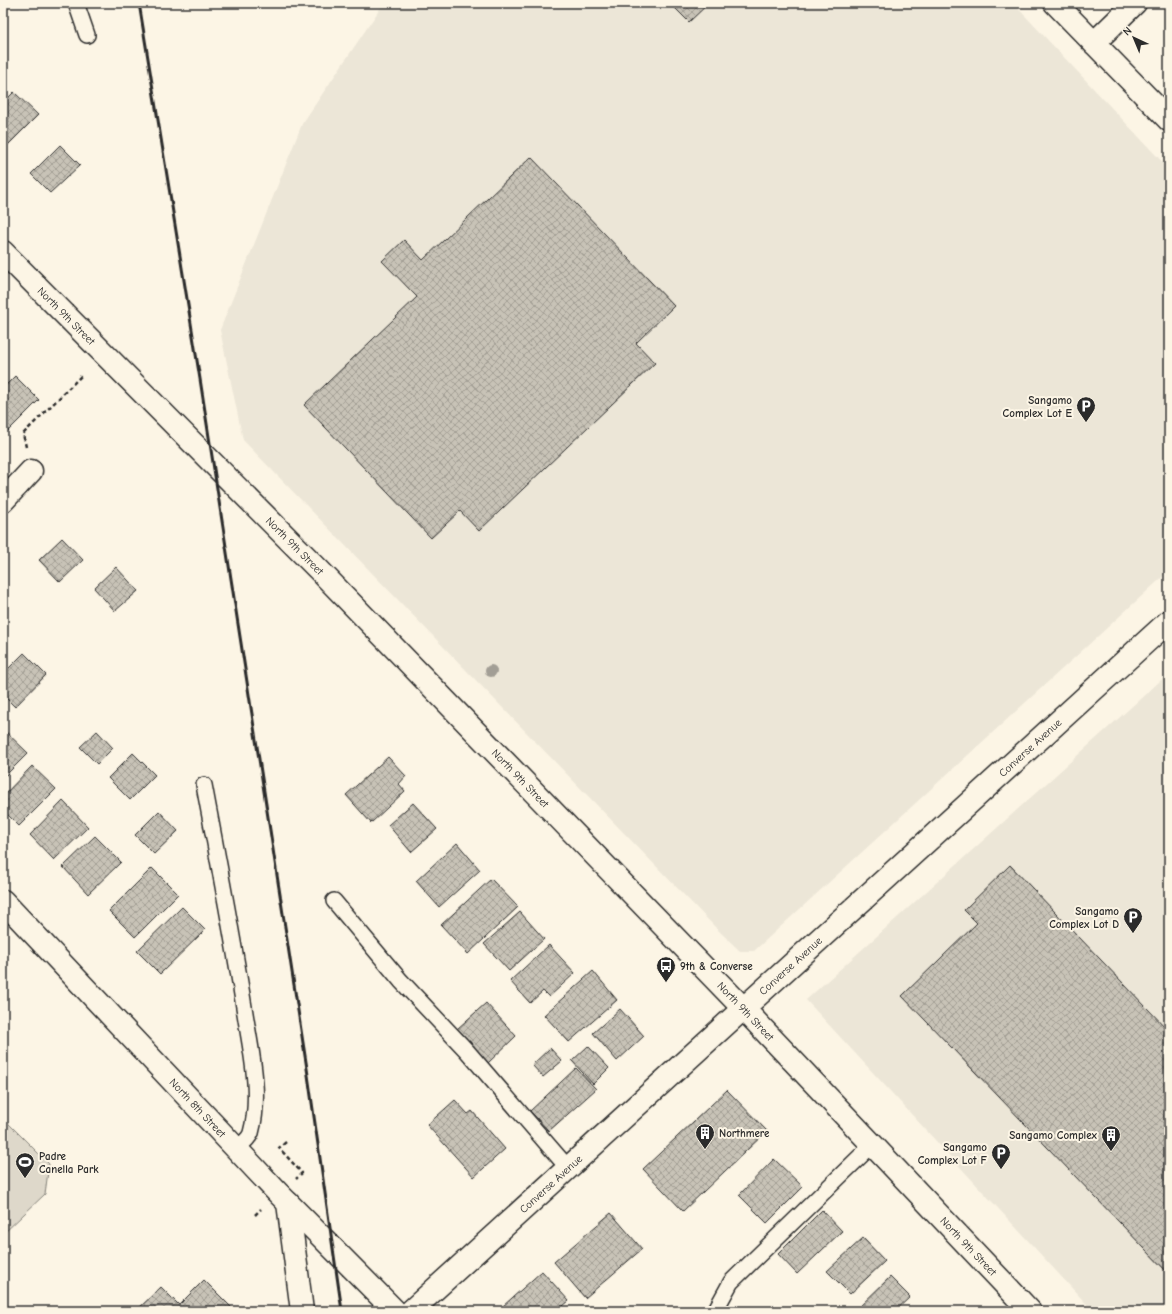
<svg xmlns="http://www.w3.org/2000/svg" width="1172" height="1314" font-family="'Comic Neue',sans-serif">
	<defs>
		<pattern id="building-cross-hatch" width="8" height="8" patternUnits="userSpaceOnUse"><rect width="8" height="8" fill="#c8c3b7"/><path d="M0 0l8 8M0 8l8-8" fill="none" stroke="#a39f95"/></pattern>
	</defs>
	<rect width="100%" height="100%" fill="#fcf5e5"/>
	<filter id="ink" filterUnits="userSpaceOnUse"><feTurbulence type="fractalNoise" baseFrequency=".025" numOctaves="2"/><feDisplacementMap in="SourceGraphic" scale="8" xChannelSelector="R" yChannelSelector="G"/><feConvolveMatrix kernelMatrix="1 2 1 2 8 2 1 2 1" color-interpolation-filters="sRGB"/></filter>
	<g filter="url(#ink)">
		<g fill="#ece6d7">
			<path d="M 384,3 L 1013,3 L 1169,169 L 1169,571 L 754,951 L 740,951 L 718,930 L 243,440 L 220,330 L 302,124 Z"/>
			<path d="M 1169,673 L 1169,1311 L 1093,1311 L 806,1000 Z"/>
		</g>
		<path fill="#ded8ca" stroke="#84827a" d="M 3,1118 L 49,1164 L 45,1194 L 3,1234 Z"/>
		<g fill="url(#building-cross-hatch)" stroke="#2b2b2b">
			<path d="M 670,3 L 709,3 L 689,22 Z"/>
			<path d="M 14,92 L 38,115 L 3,150 L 3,103 Z"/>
			<path d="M 60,145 L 80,165 L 50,193 L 31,174 Z"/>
			<path d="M 531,157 L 674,306 L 636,343 L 655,363 L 479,531 L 460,511 L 431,538 L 304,405 L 417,297 L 382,261 L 404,240 L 423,260 Z"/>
			<path d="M 15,376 L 39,400 L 5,434 L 3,432 L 3,388 Z"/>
			<path d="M 62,538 L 83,560 L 60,582 L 39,560 Z"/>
			<path d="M 116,567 L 138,591 L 115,611 L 94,588 Z"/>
			<path d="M 24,653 L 46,675 L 15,707 L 3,695 L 3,674 Z"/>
			<path d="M 3,729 L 28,753 L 3,778 Z"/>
			<path d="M 97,731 L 113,748 L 97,764 L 80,747 Z"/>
			<path d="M 133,753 L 155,775 L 130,800 L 108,778 Z"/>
			<path d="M 388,757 L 406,776 L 399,784 L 405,791 L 371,823 L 346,795 Z"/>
			<path d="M 32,766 L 56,789 L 19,826 L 3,810 L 3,796 Z"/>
			<path d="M 63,801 L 88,827 L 54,860 L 30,835 Z"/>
			<path d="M 413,803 L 437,829 L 411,852 L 388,825 Z"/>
			<path d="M 159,811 L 178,831 L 154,854 L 135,835 Z"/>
			<path d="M 95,836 L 121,862 L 88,894 L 63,867 Z"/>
			<path d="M 457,843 L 480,870 L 439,907 L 416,881 Z"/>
			<path d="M 1010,865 L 1169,1031 L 1169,1274 L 902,996 L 977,923 L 964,910 Z"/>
			<path d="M 152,868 L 178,894 L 135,937 L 109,911 Z"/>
			<path d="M 491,879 L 518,907 L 468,954 L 441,925 Z"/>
			<path d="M 182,907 L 205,930 L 160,974 L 137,951 Z"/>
			<path d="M 520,912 L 544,939 L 509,971 L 484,944 Z"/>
			<path d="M 549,945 L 575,973 L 549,997 L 543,991 L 530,1003 L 510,981 Z"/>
			<path d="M 593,971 L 617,1000 L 569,1042 L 544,1015 Z"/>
			<path d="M 486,1003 L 516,1036 L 488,1063 L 457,1029 Z"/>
			<path d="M 620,1009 L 644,1036 L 617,1061 L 593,1033 Z"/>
			<path d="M 588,1046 L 609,1068 L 593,1084 L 572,1061 Z"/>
			<path d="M 550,1048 L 562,1061 L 543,1077 L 532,1065 Z"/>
			<path d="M 576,1068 L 596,1089 L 549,1131 L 530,1111 Z"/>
			<path d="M 727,1090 L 767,1131 L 683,1211 L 643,1169 Z"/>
			<path d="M 455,1100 L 468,1114 L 472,1111 L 505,1149 L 474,1177 L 427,1125 Z"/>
			<path d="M 774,1159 L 803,1187 L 767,1223 L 739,1195 Z"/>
			<path d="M 822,1210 L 842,1231 L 797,1274 L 778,1254 Z"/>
			<path d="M 611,1213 L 642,1249 L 585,1298 L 554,1262 Z"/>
			<path d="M 863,1238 L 885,1261 L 850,1294 L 827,1271 Z"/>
			<path d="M 542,1271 L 569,1301 L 557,1311 L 506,1311 L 502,1307 Z"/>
			<path d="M 890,1277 L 910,1297 L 895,1311 L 855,1311 Z"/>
			<path d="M 204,1280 L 235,1311 L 136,1311 L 161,1287 L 179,1305 Z"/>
		</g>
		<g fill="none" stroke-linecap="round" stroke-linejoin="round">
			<g stroke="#2b2b2b" stroke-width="18">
				<g id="lane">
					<path d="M 76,3 L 87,35"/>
					<path d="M 204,785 C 218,859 232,932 244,1007 C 250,1047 262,1093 251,1133 C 249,1139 241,1145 236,1149"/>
					<path d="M 334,901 L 401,981 L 467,1051 L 568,1168"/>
					<path d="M 715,1311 L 731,1282 L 873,1144"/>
				</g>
			</g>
			<g stroke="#2b2b2b" stroke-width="25">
				<g id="street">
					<path d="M 1055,3 L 1169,120"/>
					<path d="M 1094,43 L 1135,3"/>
					<path d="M 3,501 L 31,471"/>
					<path id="s1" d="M 3,901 L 279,1194 L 395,1311"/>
					<path d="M 288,1203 L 302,1311"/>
					<path id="s2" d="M 411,1311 L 1169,621"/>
				</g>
			</g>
			<g stroke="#2b2b2b" stroke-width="25">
				<g id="primary">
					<path id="s3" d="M 3,252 L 319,570 L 743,1008 L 1030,1311"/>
				</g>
			</g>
			<g stroke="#2b2b2b" stroke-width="2.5" stroke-dasharray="4 3" stroke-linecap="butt">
				<path d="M 26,447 L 23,434 L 81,376"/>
				<path d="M 286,1142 L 279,1148 L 302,1173 L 296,1179"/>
				<path d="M 255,1215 L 261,1209"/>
			</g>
			<use href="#lane" stroke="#fcf5e5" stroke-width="15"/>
			<use href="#street" stroke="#fcf5e5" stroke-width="22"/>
			<use href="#primary" stroke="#fcf5e5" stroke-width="22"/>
			<path stroke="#2b2b2b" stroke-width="3" d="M 139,3 L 200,379 L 308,1075 L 342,1311"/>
		</g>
		<circle fill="#a29e95" cx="491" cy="671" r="6"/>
	</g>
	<defs>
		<g id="parking-pin" transform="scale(1)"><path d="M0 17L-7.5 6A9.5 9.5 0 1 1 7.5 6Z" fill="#2b2b2b" stroke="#fcf5e5"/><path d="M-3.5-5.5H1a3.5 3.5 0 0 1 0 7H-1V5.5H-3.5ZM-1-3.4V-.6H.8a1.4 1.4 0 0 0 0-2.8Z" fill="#fff"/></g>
		<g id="bus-pin" transform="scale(1)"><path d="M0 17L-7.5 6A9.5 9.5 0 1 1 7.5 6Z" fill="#2b2b2b" stroke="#fcf5e5"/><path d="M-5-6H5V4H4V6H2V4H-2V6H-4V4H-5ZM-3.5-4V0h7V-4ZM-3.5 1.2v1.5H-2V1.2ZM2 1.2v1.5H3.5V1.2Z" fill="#fff"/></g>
		<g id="building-pin" transform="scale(1)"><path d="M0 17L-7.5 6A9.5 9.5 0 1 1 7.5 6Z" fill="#2b2b2b" stroke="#fcf5e5"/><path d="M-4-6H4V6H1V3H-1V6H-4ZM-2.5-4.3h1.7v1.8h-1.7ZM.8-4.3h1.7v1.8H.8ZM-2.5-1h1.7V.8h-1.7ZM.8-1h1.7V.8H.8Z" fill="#fff"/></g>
		<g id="stadium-pin" transform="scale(1)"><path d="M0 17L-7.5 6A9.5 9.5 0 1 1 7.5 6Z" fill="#2b2b2b" stroke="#fcf5e5"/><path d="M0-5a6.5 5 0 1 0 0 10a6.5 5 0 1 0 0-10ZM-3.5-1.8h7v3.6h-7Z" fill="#fff"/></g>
	</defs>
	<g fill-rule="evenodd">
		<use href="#parking-pin" x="1086" y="406"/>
		<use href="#parking-pin" x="1133" y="917"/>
		<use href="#bus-pin" x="666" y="966"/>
		<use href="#building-pin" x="705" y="1133"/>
		<use href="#building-pin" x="1111" y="1135"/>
		<use href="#parking-pin" x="1001" y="1153"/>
		<use href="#stadium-pin" x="25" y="1162"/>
	</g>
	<g text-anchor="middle" stroke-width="4" stroke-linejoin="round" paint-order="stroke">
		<g font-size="11" fill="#2b2b2b" stroke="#fcf5e5">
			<text dy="4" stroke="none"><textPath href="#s3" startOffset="90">North 9th Street</textPath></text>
			<text dy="4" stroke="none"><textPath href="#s3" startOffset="414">North 9th Street</textPath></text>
			<text dy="4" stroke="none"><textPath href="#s2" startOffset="837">Converse Avenue</textPath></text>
			<text dy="4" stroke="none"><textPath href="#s3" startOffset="738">North 9th Street</textPath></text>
			<text dy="4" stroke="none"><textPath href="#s2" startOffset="513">Converse Avenue</textPath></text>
			<text dy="4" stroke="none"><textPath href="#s3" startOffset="1062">North 9th Street</textPath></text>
			<text dy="4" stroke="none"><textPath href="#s1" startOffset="284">North 8th Street</textPath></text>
			<text dy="4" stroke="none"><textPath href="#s2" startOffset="189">Converse Avenue</textPath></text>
			<text dy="4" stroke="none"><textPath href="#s3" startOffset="1386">North 9th Street</textPath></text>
		</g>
		<g font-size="11" font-weight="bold" fill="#2b2b2b" stroke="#fcf5e5" text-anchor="end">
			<text x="1072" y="404">Sangamo<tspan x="1072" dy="13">Complex Lot E</tspan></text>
			<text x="1119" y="915">Sangamo<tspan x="1119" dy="13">Complex Lot D</tspan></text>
			<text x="680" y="970" text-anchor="start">9th &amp; Converse</text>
			<text x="719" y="1137" text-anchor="start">Northmere</text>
			<text x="1097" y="1139">Sangamo Complex</text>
			<text x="987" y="1151">Sangamo<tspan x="987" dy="13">Complex Lot F</tspan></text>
			<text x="39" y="1160" text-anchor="start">Padre<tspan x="39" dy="13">Canella Park</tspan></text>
		</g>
	</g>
	<rect width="1172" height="1314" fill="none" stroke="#fcf5e5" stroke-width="16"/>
	<rect x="8" y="8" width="1156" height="1298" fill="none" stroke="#2b2b2b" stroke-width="1.5" filter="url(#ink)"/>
	<g transform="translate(1134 38) rotate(316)" stroke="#fcf5e5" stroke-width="3" paint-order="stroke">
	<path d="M0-3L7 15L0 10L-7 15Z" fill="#2b2b2b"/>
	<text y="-6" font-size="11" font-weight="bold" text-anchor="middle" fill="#2b2b2b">N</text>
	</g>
</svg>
